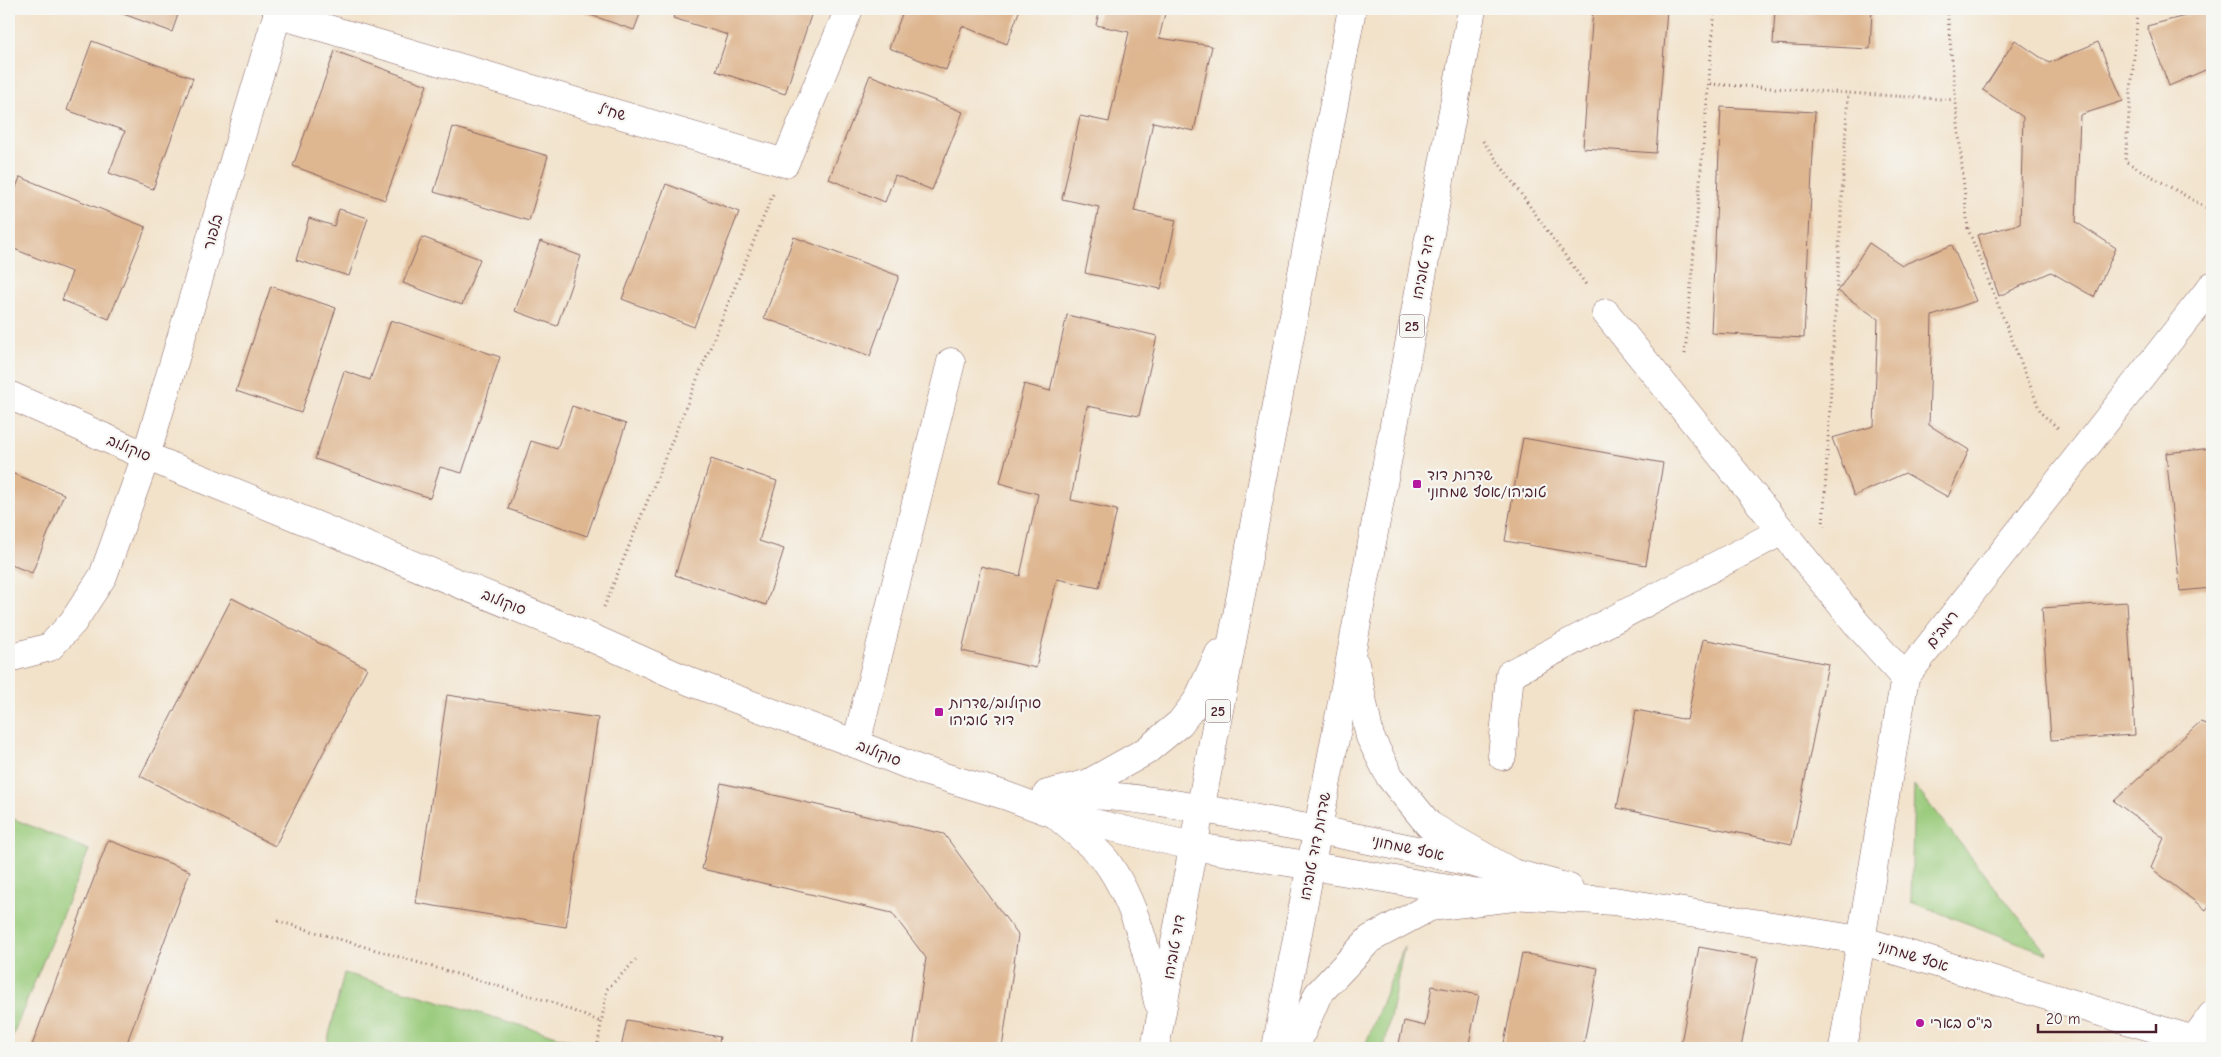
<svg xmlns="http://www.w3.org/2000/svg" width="2221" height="1057" font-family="'Comic Neue','Playpen Sans Hebrew',sans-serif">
	<rect width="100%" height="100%" fill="#f6f6f2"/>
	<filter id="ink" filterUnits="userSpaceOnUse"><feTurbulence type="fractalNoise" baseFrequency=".02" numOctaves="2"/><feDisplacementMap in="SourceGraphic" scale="10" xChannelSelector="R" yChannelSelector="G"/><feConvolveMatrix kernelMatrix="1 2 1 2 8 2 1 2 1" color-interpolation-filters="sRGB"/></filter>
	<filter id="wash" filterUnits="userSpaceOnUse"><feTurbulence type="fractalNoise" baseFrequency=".0096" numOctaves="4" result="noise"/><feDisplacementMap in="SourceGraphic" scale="20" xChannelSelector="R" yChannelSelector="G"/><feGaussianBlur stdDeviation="1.12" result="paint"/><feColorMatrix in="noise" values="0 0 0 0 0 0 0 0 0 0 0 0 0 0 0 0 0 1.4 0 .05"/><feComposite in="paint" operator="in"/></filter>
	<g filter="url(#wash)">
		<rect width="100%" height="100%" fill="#f2e2ca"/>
		<g fill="#9acb7b" stroke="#727553">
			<path d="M 1914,785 L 2048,954 L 1911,902 Z"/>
			<path d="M 9,817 L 89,850 L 9,1044 Z"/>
			<path d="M 1404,947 L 1384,1048 L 1364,1048 Z"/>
			<path d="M 344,973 L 577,1042 L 576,1048 L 326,1048 Z"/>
		</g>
		<g id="blocks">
			<g fill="#deb690">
				<path d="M 110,9 L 180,9 L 172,32 Z"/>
				<path d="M 573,9 L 642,9 L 634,30 Z"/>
				<path d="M 676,9 L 813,9 L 785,94 L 716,71 L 728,35 L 673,18 Z"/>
				<path d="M 904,9 L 1020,9 L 1007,44 L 962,26 L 946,70 L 889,48 Z"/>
				<path d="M 1100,9 L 1166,9 L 1159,38 L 1212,46 L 1194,131 L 1153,122 L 1134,211 L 1176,220 L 1161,289 L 1085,273 L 1099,207 L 1062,199 L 1080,116 L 1109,122 L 1129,32 L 1096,25 Z"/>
				<path d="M 1593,9 L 1667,9 L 1656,153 L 1583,148 Z"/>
				<path d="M 1775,9 L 1872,9 L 1870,49 L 1773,44 Z"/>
				<path d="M 2189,9 L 2212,9 L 2212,67 L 2169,86 L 2147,26 L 2189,15 Z"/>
				<path d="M 2015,40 L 2049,63 L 2098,42 L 2123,101 L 2080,115 L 2076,222 L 2116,248 L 2094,297 L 2051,272 L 1999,296 L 1977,235 L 2020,224 L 2023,117 L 1983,90 Z"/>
				<path d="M 92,41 L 193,78 L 153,189 L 109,173 L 125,131 L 67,110 Z"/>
				<path d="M 335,51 L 427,85 L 385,200 L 293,166 Z"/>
				<path d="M 870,75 L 963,112 L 932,190 L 895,175 L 885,202 L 829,179 Z"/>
				<path d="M 1721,107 L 1815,112 L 1804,338 L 1711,333 Z"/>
				<path d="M 453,127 L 548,156 L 529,221 L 434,192 Z"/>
				<path d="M 20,177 L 146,227 L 109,319 L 62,300 L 72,272 L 9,247 L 9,206 Z"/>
				<path d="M 666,184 L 739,212 L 694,327 L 622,299 Z"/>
				<path d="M 339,209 L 368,218 L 349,276 L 296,260 L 309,218 L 334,226 Z"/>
				<path d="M 422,237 L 480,259 L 462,305 L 403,283 Z"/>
				<path d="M 794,237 L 899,276 L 870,356 L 764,318 Z"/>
				<path d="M 540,241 L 581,256 L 557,326 L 515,311 Z"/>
				<path d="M 1869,243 L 1902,265 L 1952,245 L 1976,301 L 1932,316 L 1929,425 L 1969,450 L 1948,497 L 1905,473 L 1854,496 L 1832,438 L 1874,426 L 1878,319 L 1838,291 Z"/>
				<path d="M 271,286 L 336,308 L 301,413 L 236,391 Z"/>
				<path d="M 1067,315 L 1157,336 L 1139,416 L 1087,406 L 1071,500 L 1117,510 L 1099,588 L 1057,579 L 1036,668 L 962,651 L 981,566 L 1020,576 L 1038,494 L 1000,483 L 1024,384 L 1050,391 Z"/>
				<path d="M 391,320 L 500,357 L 462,473 L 440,467 L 430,498 L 315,459 L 344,371 L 370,380 Z"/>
				<path d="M 572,406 L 626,424 L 587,536 L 508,509 L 531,441 L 557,449 Z"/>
				<path d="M 1523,438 L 1663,463 L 1646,565 L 1505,541 Z"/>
				<path d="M 2212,448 L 2212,588 L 2180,591 L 2166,453 Z"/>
				<path d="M 711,459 L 777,481 L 759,541 L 784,549 L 766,605 L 675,575 Z"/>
				<path d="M 9,472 L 64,494 L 32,573 L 9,564 Z"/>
				<path d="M 232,598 L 367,668 L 275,846 L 140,776 Z"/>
				<path d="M 2127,602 L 2135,735 L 2051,740 L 2042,608 Z"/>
				<path d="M 1703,639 L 1828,664 L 1792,844 L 1617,808 L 1636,710 L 1687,720 Z"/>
				<path d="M 447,695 L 598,718 L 566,927 L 416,903 Z"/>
				<path d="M 2200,722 L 2212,726 L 2212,901 L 2206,910 L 2151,868 L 2164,838 L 2114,801 Z"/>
				<path d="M 721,783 L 944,834 L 1018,935 L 1002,1048 L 913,1048 L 926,958 L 892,913 L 702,869 Z"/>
				<path d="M 108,840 L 190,871 L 125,1048 L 31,1048 Z"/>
				<path d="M 1699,947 L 1758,958 L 1741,1048 L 1680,1048 Z"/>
				<path d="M 1522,953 L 1598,968 L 1583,1048 L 1503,1048 Z"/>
				<path d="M 1432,986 L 1479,995 L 1468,1048 L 1398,1048 L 1404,1021 L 1425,1026 Z"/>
				<path d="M 627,1020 L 720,1037 L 718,1048 L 621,1048 Z"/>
			</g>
		</g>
	</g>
	<g filter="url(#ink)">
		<use href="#blocks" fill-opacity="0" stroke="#856363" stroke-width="1"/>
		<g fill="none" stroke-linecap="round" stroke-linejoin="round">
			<g stroke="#856363" stroke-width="29">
				<g id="minor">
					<path d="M 277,14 L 785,163 L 849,9"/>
					<path d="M 1606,313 L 1857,624 L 1905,677"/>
					<path d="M 9,395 L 146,456 L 592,638 L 691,682 L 856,744 L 921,770 L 1004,795 L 1055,814 L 1192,846 L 1473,893 L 1614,901 L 1860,940 L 2194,1040 L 2201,1048"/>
					<path d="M 9,658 L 50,647 L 73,622 L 103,576 L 146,456 L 279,9"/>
					<path d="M 856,744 L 951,362"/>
					<path d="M 1502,756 L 1510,674 L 1782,531"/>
					<path d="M 1059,794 C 1130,794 1200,808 1269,821 C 1370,839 1470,860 1569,888"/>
					<path d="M 2194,1040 L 2212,1015"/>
					<path d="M 1843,1048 L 1905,677 L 2212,286"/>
				</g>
			</g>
			<g stroke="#856363" stroke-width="29">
				<g id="highway">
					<path d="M 1355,664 L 1370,737 L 1390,777 L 1429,825 L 1509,871"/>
					<path d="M 1047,794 L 1089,783 L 1146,751 L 1180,723 L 1197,701 L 1219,654"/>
					<path d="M 1055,814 C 1071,829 1092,844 1106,861 C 1135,901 1148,955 1158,1002"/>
					<path d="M 1155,1048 L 1352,9"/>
					<path d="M 1276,1048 C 1343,702 1407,355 1472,9"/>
					<path d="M 1295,1048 L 1318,994 L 1370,939 L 1430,907 L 1514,897"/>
				</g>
			</g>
			<g stroke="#856363" stroke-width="3" stroke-dasharray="1 4" stroke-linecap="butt">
				<path d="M 1947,9 L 1968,229 L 2041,413 L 2058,428"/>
				<path d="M 2085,9 L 2137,13"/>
				<path d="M 2138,9 L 2125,161 L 2212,211"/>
				<path d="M 1710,84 L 1956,100"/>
				<path d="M 1483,141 L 1587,286"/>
				<path d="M 1685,354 L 1715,9"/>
				<path d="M 1823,527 L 1848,93"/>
				<path d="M 604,607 L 773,194"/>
				<path d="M 278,921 L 548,1001 L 601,1022"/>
				<path d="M 597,1048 L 607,989 L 638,958"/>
			</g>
			<use href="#minor" stroke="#fff" stroke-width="28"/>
			<use href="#highway" stroke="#fff" stroke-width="28"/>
		</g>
	</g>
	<g fill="#b5179e" stroke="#f6f6f2" stroke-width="2">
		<rect x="1412" y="479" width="10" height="10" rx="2.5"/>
		<rect x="934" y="707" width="10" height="10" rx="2.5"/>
		<circle cx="1920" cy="1023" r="5"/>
	</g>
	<g text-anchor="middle" stroke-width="4.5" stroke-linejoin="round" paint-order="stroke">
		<g fill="#f6f6f2" stroke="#7e6067" stroke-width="1">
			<rect x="1399.5" y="314.5" width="25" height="23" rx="4"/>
			<rect x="1205.5" y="699.5" width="25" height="23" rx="4"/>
		</g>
		<g font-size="14" font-weight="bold" fill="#4a1f2b">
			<text x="1412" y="331">25</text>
			<text x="1218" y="716">25</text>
		</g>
		<g font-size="15" fill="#4a1f2b" stroke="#f6f6f2">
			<text transform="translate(612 112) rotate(16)" y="5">שח"ל</text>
			<text transform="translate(213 232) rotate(-74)" y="5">בלפור</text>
			<text transform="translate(1423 267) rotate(-79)" y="5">דוד טוביהו</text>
			<text transform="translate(129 448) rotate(23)" y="5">סוקולוב</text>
			<text transform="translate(504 602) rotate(22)" y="5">סוקולוב</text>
			<text transform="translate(1942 629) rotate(-52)" y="5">רמב"ם</text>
			<text transform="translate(879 753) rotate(22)" y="5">סוקולוב</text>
			<text transform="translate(1315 846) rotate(-79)" y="5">שדרות דוד טוביהו</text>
			<text transform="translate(1408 848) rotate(12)" y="5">אסף שמחוני</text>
			<text transform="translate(1174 947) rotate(-80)" y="5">דוד טוביהו</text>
			<text transform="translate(1913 956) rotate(17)" y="5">אסף שמחוני</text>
		</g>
		<g font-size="15" fill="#4a1f2b" stroke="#f6f6f2" text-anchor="start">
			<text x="1427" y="480">שדרות דוד<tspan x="1427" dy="17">טוביהו/אסף שמחוני</tspan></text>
			<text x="949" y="708">סוקולוב/שדרות<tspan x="949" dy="17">דוד טוביהו</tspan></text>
			<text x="1930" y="1028">בי"ס בארי</text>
		</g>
	</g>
	<rect width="2221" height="1057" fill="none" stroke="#f6f6f2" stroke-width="30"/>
	<path d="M2038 1024v8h118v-8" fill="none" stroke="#4a1f2b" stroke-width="2.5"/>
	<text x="2046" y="1024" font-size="15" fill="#4a1f2b" stroke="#f6f6f2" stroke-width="4" paint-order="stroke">20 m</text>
</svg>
